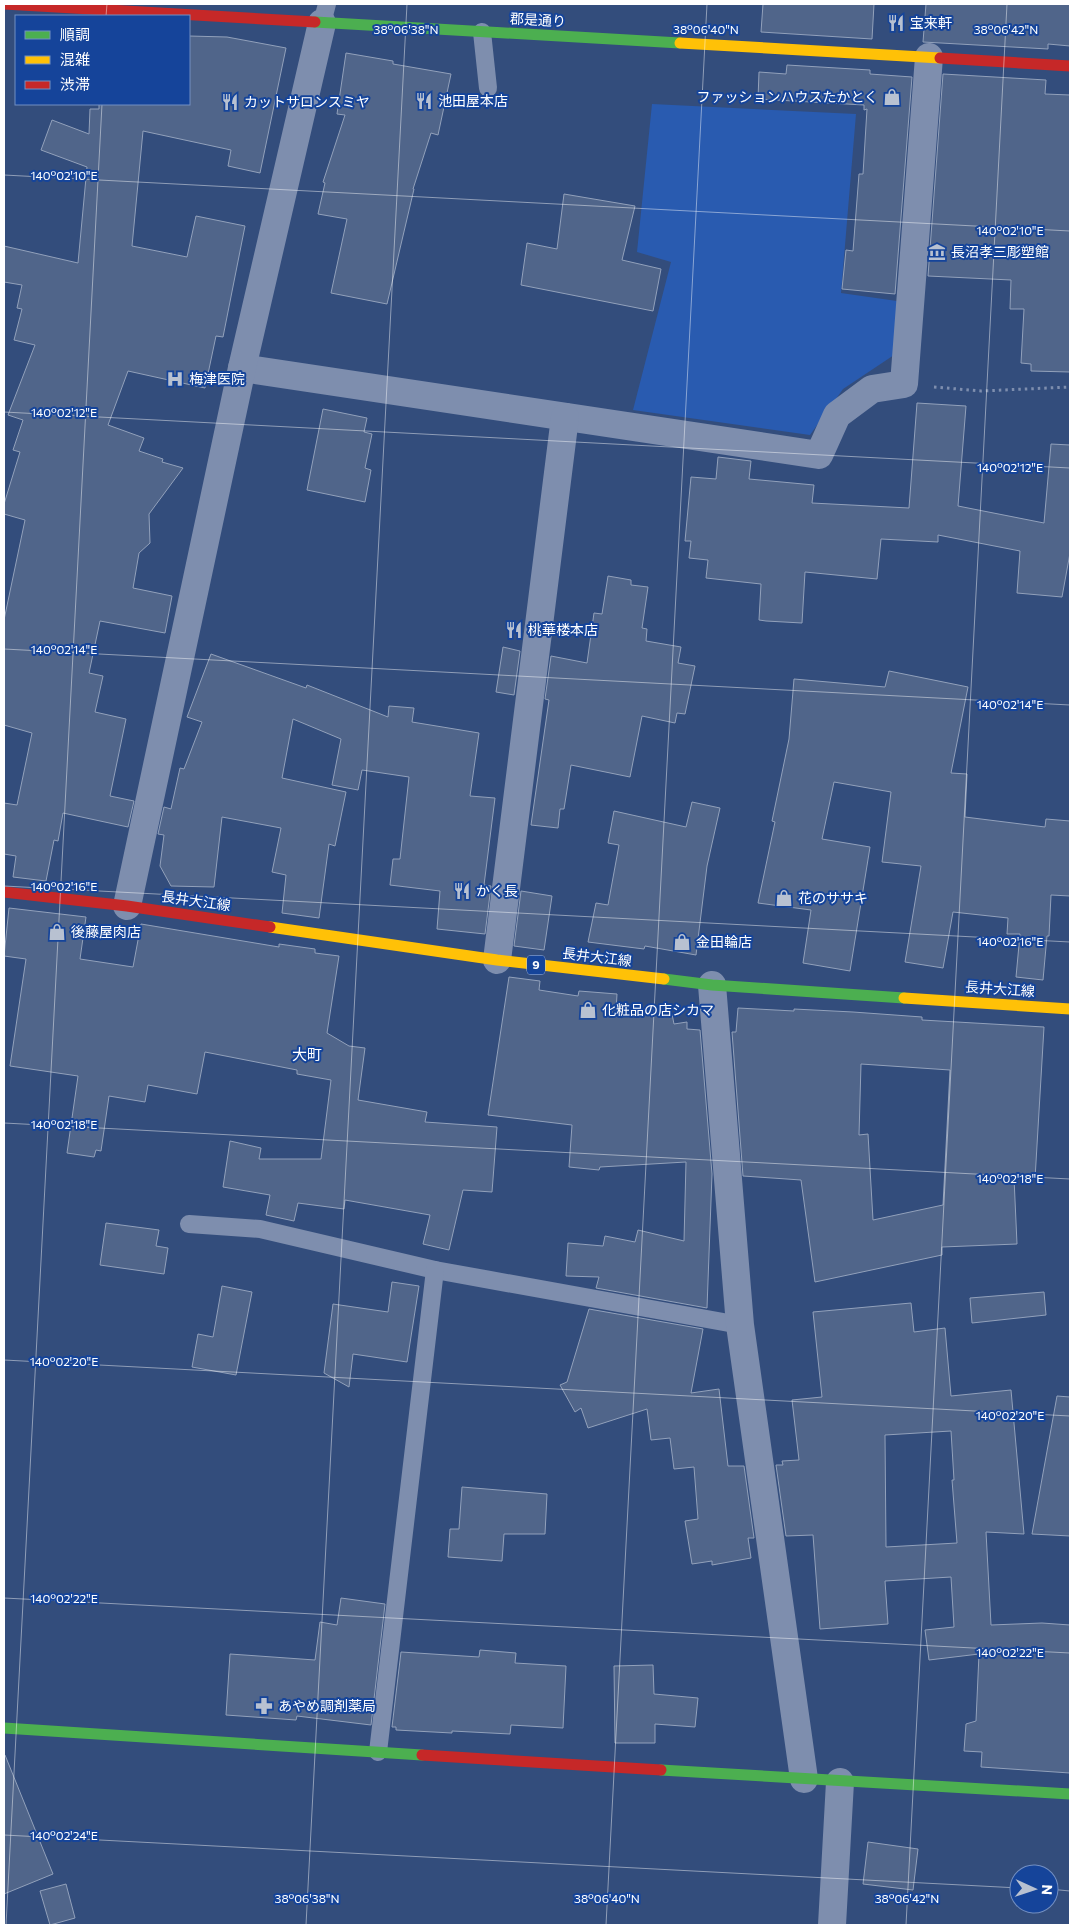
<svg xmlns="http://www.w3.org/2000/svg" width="1074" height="1929" font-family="Commissioner,'Noto Sans JP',sans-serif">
	<rect width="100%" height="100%" fill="#334d7c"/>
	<path fill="#295bb0" d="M 652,104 L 856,114 L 841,293 L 897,301 L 894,355 L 843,389 L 810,435 L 633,410 L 671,262 L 637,252 Z"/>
	<g fill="#50658a" stroke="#92a1bb" fill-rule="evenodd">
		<path d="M 763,4 L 874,4 L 872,39 L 761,32 Z"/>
		<path d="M 926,4 L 1070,4 L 1070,46 L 1048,44 L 1048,49 L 923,42 Z"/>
		<path d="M 189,36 L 227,37 L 286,48 L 260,173 L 228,166 L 231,150 L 143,131 L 132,246 L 187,257 L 196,216 L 245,226 L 223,337 L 216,336 L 205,388 L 128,371 L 108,425 L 144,438 L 139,451 L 163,459 L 162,462 L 183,468 L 149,514 L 150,543 L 139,553 L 133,588 L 172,596 L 165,633 L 100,621 L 89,673 L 103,676 L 95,712 L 126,719 L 110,796 L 134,801 L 128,827 L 63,813 L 58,841 L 54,840 L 46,881 L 13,877 L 16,856 L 4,854 L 4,803 L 17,805 L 32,733 L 4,725 L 4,620 L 25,520 L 4,514 L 4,504 L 20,452 L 13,450 L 23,420 L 8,415 L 35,345 L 14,340 L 22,309 L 17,308 L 22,285 L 4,282 L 4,246 L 78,263 L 87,167 L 41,150 L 52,120 L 89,134 L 90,109 L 99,109 L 99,104 L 189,104 Z"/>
		<path d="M 346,53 L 393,61 L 393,64 L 451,74 L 438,135 L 431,133 L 413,189 L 414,189 L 387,304 L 331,293 L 347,219 L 318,214 L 325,183 L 323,182 L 345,115 L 337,114 Z"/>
		<path d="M 787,65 L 870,70 L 870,74 L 912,77 L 895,294 L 842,289 L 846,250 L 853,251 L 859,174 L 863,174 L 867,109 L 864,110 L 864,105 L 758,99 L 759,72 L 786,74 Z"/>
		<path d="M 943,74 L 1046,80 L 1045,94 L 1070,95 L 1070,372 L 1031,371 L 1031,364 L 1021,363 L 1024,309 L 1010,309 L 1011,280 L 928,276 Z"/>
		<path d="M 564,194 L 635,206 L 622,260 L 661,269 L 653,311 L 521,285 L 527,243 L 557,249 Z"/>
		<path d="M 917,403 L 966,406 L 958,506 L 1044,523 L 1051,444 L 1070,445 L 1070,553 L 1062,597 L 1017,593 L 1020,551 L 938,535 L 938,542 L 881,539 L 877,579 L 805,572 L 802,623 L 766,621 L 759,620 L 761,584 L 706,578 L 708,560 L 689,558 L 691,541 L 685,541 L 691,477 L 716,479 L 718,457 L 751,461 L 749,479 L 814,485 L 812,503 L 909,508 Z"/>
		<path d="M 323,409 L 367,418 L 364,432 L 372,434 L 365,468 L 371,470 L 365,502 L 307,490 Z"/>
		<path d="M 608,576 L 631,580 L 631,585 L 648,587 L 642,628 L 647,629 L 646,641 L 681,647 L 678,663 L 695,666 L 685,714 L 677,713 L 675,723 L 642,716 L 630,777 L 571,765 L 564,809 L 560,809 L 558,828 L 531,825 L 549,700 L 545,699 L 551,656 L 587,663 L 594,613 L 602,614 Z"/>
		<path d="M 503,647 L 520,651 L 514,695 L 496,692 Z"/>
		<path d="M 211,654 L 306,688 L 307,685 L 388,717 L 389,706 L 414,708 L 412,722 L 479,733 L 470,796 L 495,798 L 484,885 L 491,886 L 485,934 L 437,929 L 440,891 L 390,885 L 393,859 L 400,859 L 409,777 L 362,770 L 358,790 L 332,785 L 341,739 L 293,719 L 282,778 L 346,792 L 335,846 L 329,844 L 319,918 L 282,913 L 286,875 L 272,872 L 281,828 L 222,817 L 214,887 L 171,886 L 160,866 L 164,835 L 158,834 L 164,807 L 171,809 L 180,768 L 184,769 L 202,722 L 187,717 Z"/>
		<path d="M 889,671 L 968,687 L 951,773 L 967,774 L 965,817 L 1045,827 L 1046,819 L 1070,821 L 1070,896 L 1051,895 L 1049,936 L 1047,936 L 1043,980 L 1016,977 L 1020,934 L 1007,934 L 1008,918 L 953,912 L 943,968 L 905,962 L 921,866 L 882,862 L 891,792 L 834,782 L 822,839 L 870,847 L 850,971 L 803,963 L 811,910 L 758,903 L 775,822 L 772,821 L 789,739 L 794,679 L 885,687 Z"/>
		<path d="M 692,802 L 720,808 L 707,866 L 696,955 L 645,946 L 644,949 L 588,942 L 596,903 L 608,905 L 619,845 L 608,843 L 614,811 L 686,827 Z"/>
		<path d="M 521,891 L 552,896 L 544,950 L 514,946 Z"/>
		<path d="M 9,908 L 86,917 L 80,959 L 133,967 L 141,924 L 279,947 L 279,944 L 315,949 L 315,953 L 339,956 L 327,1033 L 349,1046 L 365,1048 L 358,1100 L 427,1112 L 425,1122 L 497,1127 L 492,1192 L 463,1190 L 449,1250 L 423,1244 L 430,1215 L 345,1200 L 344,1209 L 298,1203 L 294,1221 L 266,1215 L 270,1195 L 223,1187 L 230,1141 L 261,1148 L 259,1159 L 321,1159 L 331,1080 L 297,1074 L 297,1070 L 205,1052 L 197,1094 L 148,1085 L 145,1102 L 109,1096 L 101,1151 L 96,1150 L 94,1157 L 67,1153 L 78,1076 L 10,1066 L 26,959 L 4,956 Z"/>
		<path d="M 509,977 L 540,981 L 539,990 L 578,996 L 579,991 L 617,994 L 616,1011 L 672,1014 L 674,1024 L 687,1022 L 687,1029 L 700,1030 L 712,1174 L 707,1308 L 596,1288 L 599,1277 L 566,1276 L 568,1243 L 603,1246 L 605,1236 L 635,1242 L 638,1230 L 684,1241 L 686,1162 L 600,1167 L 599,1170 L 569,1167 L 572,1125 L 488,1115 Z"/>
		<path d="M 738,1008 L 794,1011 L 794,1009 L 853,1012 L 922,1017 L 922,1020 L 1044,1027 L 1035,1179 L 1014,1178 L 1017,1244 L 942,1247 L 942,1255 L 815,1282 L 801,1180 L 743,1176 L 732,1032 L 736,1032 ZM 861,1064 L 950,1070 L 943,1205 L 873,1220 L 868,1134 L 859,1135 Z"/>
		<path d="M 106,1223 L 159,1230 L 156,1246 L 168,1248 L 164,1274 L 100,1265 Z"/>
		<path d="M 392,1282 L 419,1286 L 407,1362 L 353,1354 L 349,1387 L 324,1373 L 333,1304 L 388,1312 Z"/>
		<path d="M 222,1286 L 252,1292 L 236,1375 L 192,1367 L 198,1334 L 213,1337 Z"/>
		<path d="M 1044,1292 L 1046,1315 L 972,1323 L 970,1298 Z"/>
		<path d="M 911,1303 L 914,1332 L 945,1328 L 951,1396 L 1011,1390 L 1024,1534 L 986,1532 L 991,1625 L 1042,1623 L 1070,1625 L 1070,1773 L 981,1767 L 982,1752 L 964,1751 L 966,1724 L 976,1721 L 979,1654 L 929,1660 L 925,1630 L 954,1627 L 951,1577 L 885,1581 L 888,1624 L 820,1629 L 813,1535 L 786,1536 L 776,1465 L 783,1465 L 782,1461 L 799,1460 L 792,1400 L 822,1397 L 813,1312 ZM 951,1431 L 954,1480 L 952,1480 L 957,1543 L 886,1547 L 885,1435 Z"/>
		<path d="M 589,1309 L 703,1329 L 691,1393 L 719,1389 L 728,1466 L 744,1466 L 754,1538 L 748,1538 L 751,1558 L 712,1565 L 712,1561 L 692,1564 L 685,1521 L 698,1519 L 694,1467 L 674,1469 L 670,1438 L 651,1440 L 647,1409 L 588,1428 L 581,1408 L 575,1412 L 560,1385 L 567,1382 Z"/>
		<path d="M 1057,1396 L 1070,1397 L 1070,1536 L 1032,1534 Z"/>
		<path d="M 462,1487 L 547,1494 L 545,1534 L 504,1534 L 502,1561 L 448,1557 L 450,1529 L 459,1529 Z"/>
		<path d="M 341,1598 L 385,1604 L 371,1725 L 297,1716 L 296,1720 L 226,1715 L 230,1654 L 315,1660 L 320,1622 L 337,1625 Z"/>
		<path d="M 480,1650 L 516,1653 L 515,1663 L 566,1666 L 563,1728 L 511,1725 L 510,1734 L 452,1731 L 452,1733 L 396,1730 L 396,1727 L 392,1727 L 401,1652 L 479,1657 Z"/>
		<path d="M 653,1665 L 654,1694 L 698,1698 L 695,1727 L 655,1724 L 655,1743 L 615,1743 L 614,1666 Z"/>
		<path d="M 4,1755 L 5,1755 L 53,1874 L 4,1894 Z"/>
		<path d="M 868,1842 L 918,1849 L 913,1890 L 863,1884 Z"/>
		<path d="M 66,1884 L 75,1918 L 50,1925 L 40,1891 Z"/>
	</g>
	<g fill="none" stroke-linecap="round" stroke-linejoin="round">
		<path stroke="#7e8eae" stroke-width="3" stroke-dasharray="2.5 4" stroke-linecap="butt" d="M 934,387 L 981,391 L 1070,387"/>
		<g stroke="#7e8eae" stroke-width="18">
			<path d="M 322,23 L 327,4"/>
			<path d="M 482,32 L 488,88"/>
			<path d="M 189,1224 L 260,1229 L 435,1270 L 740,1325"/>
			<path d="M 378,1752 L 435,1270"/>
		</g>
		<g stroke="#7e8eae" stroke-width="28">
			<path d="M 242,368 L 819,455 L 837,415 L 872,389 L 904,384 L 929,57"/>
			<path d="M 127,906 L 242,368 L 322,23"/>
			<path d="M 497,960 L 565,417"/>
			<path d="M 712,985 L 740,1325 L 804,1779"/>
			<path d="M 832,1925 L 840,1782"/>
		</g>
		<g stroke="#4caf50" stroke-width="11">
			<path d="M 315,22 L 680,43"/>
			<path d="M 664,979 L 712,985 L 904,998"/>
			<path d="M 4,1728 L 422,1755"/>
			<path d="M 661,1770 L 1070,1794"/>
		</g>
		<g stroke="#ffc107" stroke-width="11">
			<path d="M 680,43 L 940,58"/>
			<path d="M 270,927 L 497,960 L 664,979"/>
			<path d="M 904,998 L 1070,1009"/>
		</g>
		<g stroke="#c62828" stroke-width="11">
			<path d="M 4,4 L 315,22"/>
			<path d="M 940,58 L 1070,66"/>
			<path d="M 4,892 L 127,906 L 270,927"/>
			<path d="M 422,1755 L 661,1770"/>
		</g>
	</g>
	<path fill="none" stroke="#fff" stroke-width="1" stroke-opacity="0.45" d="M 106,16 L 107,4M 4,175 L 1070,231M 4,412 L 1070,468M 4,649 L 1070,705M 4,886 L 1070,942M 4,1123 L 1070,1179M 4,1360 L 1070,1416M 4,1598 L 1070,1653M 4,1835 L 1019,1888M 1049,1889 L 1070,1891M 6,1925 L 102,104M 306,1925 L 407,4M 606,1925 L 707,4M 906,1925 L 1007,4"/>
	<defs>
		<g id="restaurant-bare" transform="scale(1.35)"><path d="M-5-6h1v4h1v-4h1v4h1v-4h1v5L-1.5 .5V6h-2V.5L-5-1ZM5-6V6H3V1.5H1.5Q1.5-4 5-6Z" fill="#b8c1d1" stroke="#15449a" stroke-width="2.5" paint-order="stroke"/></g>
		<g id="shop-bare" transform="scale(1.35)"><path d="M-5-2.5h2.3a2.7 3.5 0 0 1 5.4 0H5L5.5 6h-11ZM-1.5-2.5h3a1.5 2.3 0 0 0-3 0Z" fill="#b8c1d1" stroke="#15449a" stroke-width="2.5" paint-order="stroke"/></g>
		<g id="museum-bare" transform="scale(1.35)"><path d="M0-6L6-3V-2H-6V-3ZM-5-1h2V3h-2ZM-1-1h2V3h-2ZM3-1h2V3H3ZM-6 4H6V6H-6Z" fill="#b8c1d1" stroke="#15449a" stroke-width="2.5" paint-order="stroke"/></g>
		<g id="hospital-bare" transform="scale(1.35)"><path d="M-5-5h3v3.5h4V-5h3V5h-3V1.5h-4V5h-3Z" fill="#b8c1d1" stroke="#15449a" stroke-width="2.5" paint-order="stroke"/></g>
		<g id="pharmacy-bare" transform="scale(1.35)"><path d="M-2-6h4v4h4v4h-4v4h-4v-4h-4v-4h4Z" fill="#b8c1d1" stroke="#15449a" stroke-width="2.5" paint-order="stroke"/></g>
	</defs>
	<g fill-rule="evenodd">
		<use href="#restaurant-bare" x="896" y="23"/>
		<use href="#shop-bare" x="892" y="97"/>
		<use href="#restaurant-bare" x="424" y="101"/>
		<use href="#restaurant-bare" x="230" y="102"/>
		<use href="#museum-bare" x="937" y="252"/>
		<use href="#hospital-bare" x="175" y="379"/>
		<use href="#restaurant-bare" x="514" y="630"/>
		<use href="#restaurant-bare" x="462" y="891"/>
		<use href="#shop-bare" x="784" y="898"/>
		<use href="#shop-bare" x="57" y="932"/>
		<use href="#shop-bare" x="682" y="942"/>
		<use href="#shop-bare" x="588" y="1010"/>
		<use href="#pharmacy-bare" x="264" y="1706"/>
	</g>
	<g text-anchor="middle" stroke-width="4" stroke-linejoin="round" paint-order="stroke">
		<rect fill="#15449a" stroke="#b9c7e1" stroke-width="1" x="527" y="955.5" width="18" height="19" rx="4"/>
		<g font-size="12" font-weight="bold" fill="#fff">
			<text x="536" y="969">9</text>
		</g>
		<g font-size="14" fill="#fff" stroke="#15449a">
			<text transform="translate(538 20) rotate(3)" y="5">郡是通り</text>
			<text transform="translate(196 901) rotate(8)" y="5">長井大江線</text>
			<text transform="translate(597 957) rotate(7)" y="5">長井大江線</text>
			<text transform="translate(1000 989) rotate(4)" y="5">長井大江線</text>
		</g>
		<g font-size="14" fill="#fff" stroke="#15449a" text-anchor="start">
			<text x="910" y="28">宝来軒</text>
			<text x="878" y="102" text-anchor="end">ファッションハウスたかとく</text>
			<text x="438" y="106">池田屋本店</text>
			<text x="244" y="107">カットサロンスミヤ</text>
			<text x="951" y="257">長沼孝三彫塑館</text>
			<text x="189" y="384">梅津医院</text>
			<text x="528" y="635">桃華楼本店</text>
			<text x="476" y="896">かく長</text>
			<text x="798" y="903">花のササキ</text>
			<text x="71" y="937">後藤屋肉店</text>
			<text x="696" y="947">金田輪店</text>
			<text x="602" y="1015">化粧品の店シカマ</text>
			<text x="278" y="1711">あやめ調剤薬局</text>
		</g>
		<g font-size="15" fill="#fff" stroke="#15449a">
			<text x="307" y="1060">大町</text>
		</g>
	</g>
	<g font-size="12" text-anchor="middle" fill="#fff" stroke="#15449a" stroke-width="4" stroke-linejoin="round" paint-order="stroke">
		<text x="406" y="34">38°06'38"N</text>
		<text x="706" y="34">38°06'40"N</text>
		<text x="1006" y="34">38°06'42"N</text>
		<text x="64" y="180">140°02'10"E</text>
		<text x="1010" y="235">140°02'10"E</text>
		<text x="64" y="417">140°02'12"E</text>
		<text x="1010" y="472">140°02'12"E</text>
		<text x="64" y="654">140°02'14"E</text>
		<text x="1010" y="709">140°02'14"E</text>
		<text x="64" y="891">140°02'16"E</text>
		<text x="1010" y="946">140°02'16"E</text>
		<text x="64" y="1129">140°02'18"E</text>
		<text x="1010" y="1183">140°02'18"E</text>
		<text x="64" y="1366">140°02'20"E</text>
		<text x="1010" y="1420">140°02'20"E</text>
		<text x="64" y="1603">140°02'22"E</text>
		<text x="1010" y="1657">140°02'22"E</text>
		<text x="64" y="1840">140°02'24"E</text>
		<text x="307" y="1903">38°06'38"N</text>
		<text x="607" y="1903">38°06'40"N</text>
		<text x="907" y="1903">38°06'42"N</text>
	</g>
	<rect width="1074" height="1929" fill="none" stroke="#ffffff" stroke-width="10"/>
	<rect x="15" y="15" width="175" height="90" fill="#15449a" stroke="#738fc2"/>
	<rect x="25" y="31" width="25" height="8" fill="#4caf50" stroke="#738fc2"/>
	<text x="60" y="40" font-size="15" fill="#ffffff">順調</text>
	<rect x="25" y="56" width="25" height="8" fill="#ffc107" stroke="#738fc2"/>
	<text x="60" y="65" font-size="15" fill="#ffffff">混雑</text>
	<rect x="25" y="81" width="25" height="8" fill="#c62828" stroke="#738fc2"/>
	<text x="60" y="90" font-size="15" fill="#ffffff">渋滞</text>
	<g transform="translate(1034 1889) rotate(93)"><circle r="24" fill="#15449a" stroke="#738fc2"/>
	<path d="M0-4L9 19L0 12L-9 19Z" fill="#b8c1d1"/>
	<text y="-8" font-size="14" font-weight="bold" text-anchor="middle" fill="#ffffff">N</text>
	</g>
</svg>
